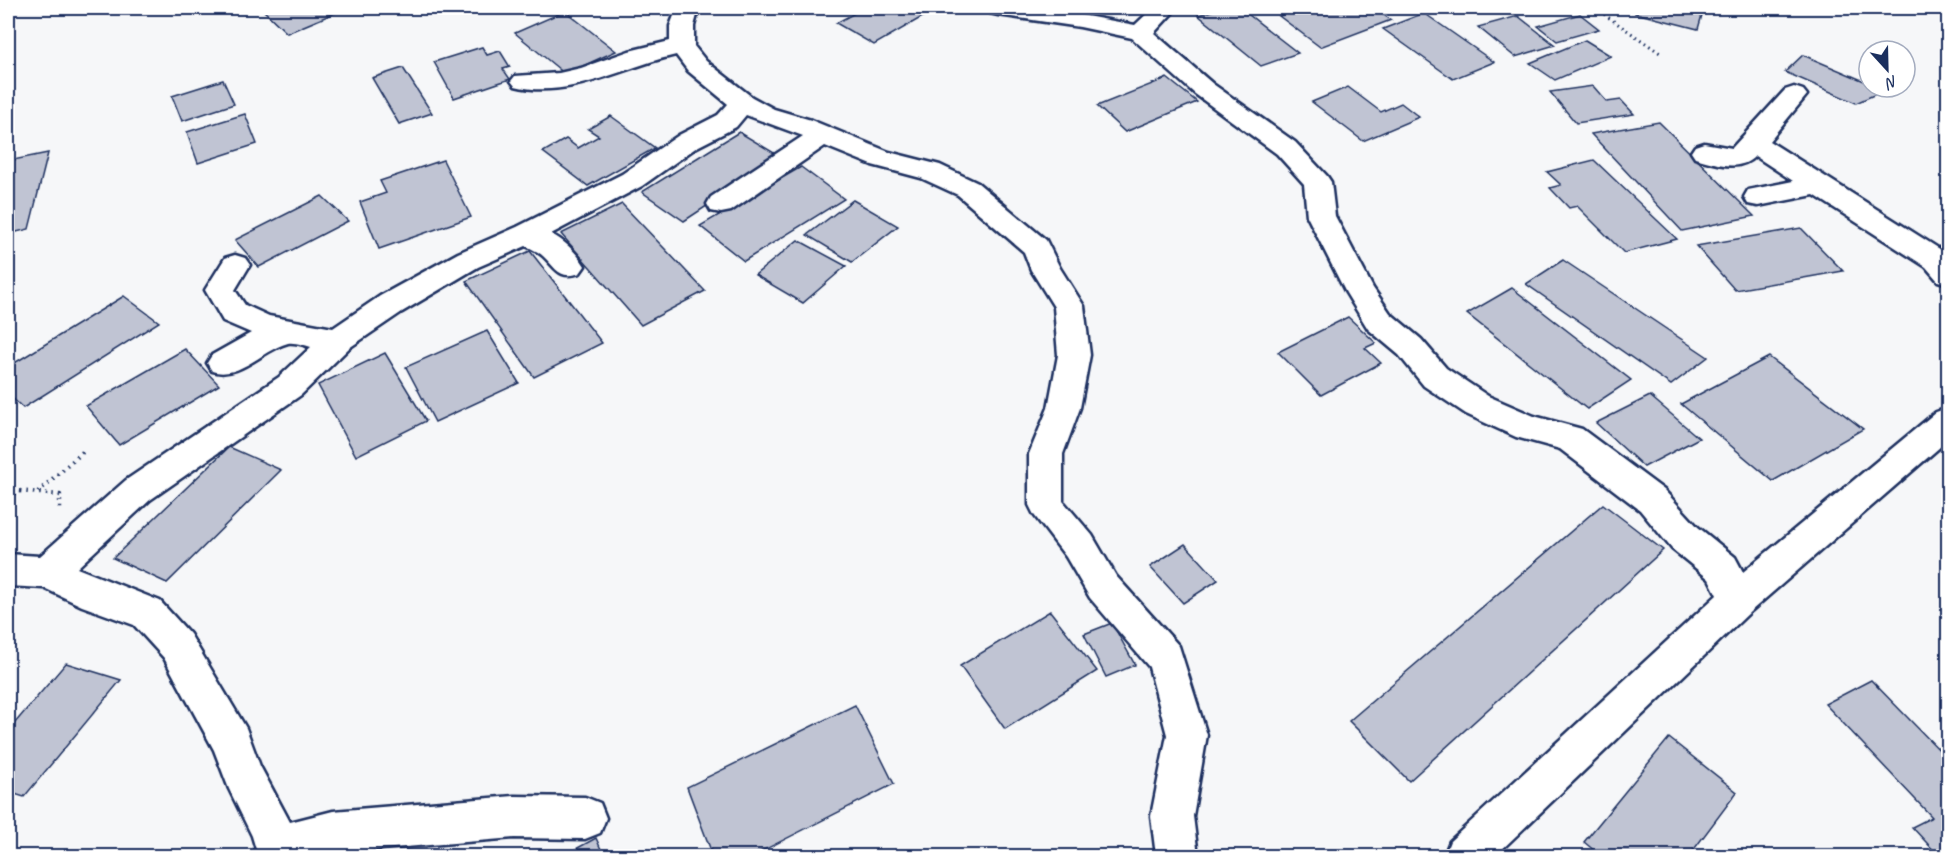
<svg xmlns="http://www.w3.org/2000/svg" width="1956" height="864" font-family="Caveat,sans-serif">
	<rect width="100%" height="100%" fill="#f6f7f9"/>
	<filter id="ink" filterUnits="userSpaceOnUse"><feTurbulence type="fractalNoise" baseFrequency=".0167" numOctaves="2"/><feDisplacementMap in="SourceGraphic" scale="12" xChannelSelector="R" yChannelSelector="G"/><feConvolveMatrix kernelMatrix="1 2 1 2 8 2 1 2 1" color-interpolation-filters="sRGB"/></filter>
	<g filter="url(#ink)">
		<g fill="#c0c4d3" stroke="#1b2f5e" stroke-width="1.5">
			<path d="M 261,8 L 332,8 L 337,12 L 287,33 Z"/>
			<path d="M 864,8 L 922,8 L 931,12 L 874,45 L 836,23 Z"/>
			<path d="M 1221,8 L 1240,8 L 1298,53 L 1261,66 L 1198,15 Z"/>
			<path d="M 1303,8 L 1373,8 L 1391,20 L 1320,47 L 1279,16 Z"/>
			<path d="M 1637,8 L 1704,8 L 1698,29 L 1635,13 Z"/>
			<path d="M 565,11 L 616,51 L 565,74 L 515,33 Z"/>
			<path d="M 1424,13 L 1494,62 L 1453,79 L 1383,29 Z"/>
			<path d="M 1580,14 L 1599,29 L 1557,41 L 1538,26 Z"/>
			<path d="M 1518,16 L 1555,45 L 1515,57 L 1478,27 Z"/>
			<path d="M 1585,40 L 1611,56 L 1555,80 L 1530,63 Z"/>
			<path d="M 482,47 L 487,55 L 500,51 L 510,67 L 503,69 L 510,79 L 454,98 L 434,62 Z"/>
			<path d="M 1803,55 L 1869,83 L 1869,87 L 1885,90 L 1856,103 L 1785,72 Z"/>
			<path d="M 403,68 L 432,113 L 399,124 L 372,78 Z"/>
			<path d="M 1167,78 L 1197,102 L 1125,132 L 1097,106 Z"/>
			<path d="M 223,80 L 234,104 L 182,121 L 172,96 Z"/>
			<path d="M 1593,86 L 1607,102 L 1621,100 L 1634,114 L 1576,123 L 1550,92 Z"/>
			<path d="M 1348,87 L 1381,112 L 1401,103 L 1419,117 L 1363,141 L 1312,102 Z"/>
			<path d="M 245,114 L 257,144 L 198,163 L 187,132 Z"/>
			<path d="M 611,116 L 655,148 L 588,186 L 543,152 L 566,139 L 578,148 L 599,136 L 588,129 Z"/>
			<path d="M 1659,122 L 1754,216 L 1682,231 L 1591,134 Z"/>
			<path d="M 739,132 L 781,157 L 684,221 L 642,192 Z"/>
			<path d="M 48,153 L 29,229 L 8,234 L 8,161 Z"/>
			<path d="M 443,160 L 471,217 L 379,249 L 360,202 L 386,193 L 380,181 Z"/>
			<path d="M 1594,160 L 1677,239 L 1624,253 L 1577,206 L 1569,208 L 1550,188 L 1561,185 L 1547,172 Z"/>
			<path d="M 801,167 L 844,199 L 744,261 L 700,226 Z"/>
			<path d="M 322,196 L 348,221 L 259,267 L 235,240 Z"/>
			<path d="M 853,200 L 898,226 L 852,262 L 807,235 Z"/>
			<path d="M 622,204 L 705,291 L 641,325 L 561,234 Z"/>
			<path d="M 1801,228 L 1843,271 L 1735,290 L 1696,246 Z"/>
			<path d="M 798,240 L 846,266 L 803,303 L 755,275 Z"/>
			<path d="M 530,251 L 602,343 L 534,377 L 466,281 Z"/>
			<path d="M 1563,260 L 1708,357 L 1671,385 L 1526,284 Z"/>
			<path d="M 1512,288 L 1631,380 L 1587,409 L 1467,314 Z"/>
			<path d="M 124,296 L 159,322 L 23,408 L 8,394 L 8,367 Z"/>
			<path d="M 1348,317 L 1376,343 L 1365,348 L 1381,363 L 1321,395 L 1278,352 Z"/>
			<path d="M 487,331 L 519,383 L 435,422 L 406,367 Z"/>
			<path d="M 185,349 L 219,385 L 119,445 L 86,406 Z"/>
			<path d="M 385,353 L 426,421 L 356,456 L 318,385 Z"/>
			<path d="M 1769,357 L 1863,429 L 1773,481 L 1681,404 Z"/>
			<path d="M 1650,396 L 1699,438 L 1644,467 L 1596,423 Z"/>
			<path d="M 229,447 L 281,470 L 167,583 L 113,558 Z"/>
			<path d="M 1603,504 L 1663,550 L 1409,781 L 1349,721 Z"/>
			<path d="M 1185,544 L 1218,580 L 1183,603 L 1150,567 Z"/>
			<path d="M 1050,611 L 1097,671 L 1005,729 L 960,666 Z"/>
			<path d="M 1112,623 L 1135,665 L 1106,677 L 1084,634 Z"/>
			<path d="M 66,663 L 121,680 L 24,797 L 8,792 L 8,731 Z"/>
			<path d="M 1871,680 L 1948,759 L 1948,856 L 1939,856 L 1912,827 L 1932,817 L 1825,704 Z"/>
			<path d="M 855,705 L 894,784 L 752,856 L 713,856 L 687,787 Z"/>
			<path d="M 1669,738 L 1737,792 L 1689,856 L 1601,856 L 1584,842 Z"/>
			<path d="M 596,838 L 604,856 L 563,856 Z"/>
		</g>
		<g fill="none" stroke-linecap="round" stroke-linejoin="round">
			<g stroke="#1b2f5e" stroke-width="5">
				<g id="minor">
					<path d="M 677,8 L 699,8 L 694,26 L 694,46 L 706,61 L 752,97 L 774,109 L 811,120 L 889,152 L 940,165 L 978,183 L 1046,240 L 1060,268 L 1084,306 L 1090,355 L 1080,408 L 1063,454 L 1063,501 L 1092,535 L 1116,576 L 1179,646 L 1207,735 L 1193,816 L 1198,856 L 1156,856 L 1151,816 L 1167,735 L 1149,667 L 1090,598 L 1066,557 L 1034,515 L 1029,505 L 1029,454 L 1048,408 L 1058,355 L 1054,307 L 1031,270 L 1024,252 L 958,195 L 921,178 L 872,165 L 825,146 L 731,211 L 721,213 L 711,211 L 707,204 L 711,197 L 803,136 L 746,115 L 736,127 L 697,147 L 642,186 L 551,234 C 565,241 576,252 585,266 L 580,273 C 559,280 557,269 543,256 C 539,252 532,249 526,246 L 478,267 L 402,312 L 349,348 L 301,395 L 150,500 L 77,568 L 160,601 L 190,634 L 246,728 L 260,766 L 290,822 L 333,811 L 514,796 L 585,797 L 600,803 L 606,818 L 600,833 L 585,839 L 514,838 L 333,853 L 320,856 L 258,856 L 252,836 L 229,789 L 214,750 L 164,658 L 134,625 L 82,606 L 44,588 L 8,586 L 8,554 L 40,556 L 126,480 L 279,377 L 311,347 C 304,345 295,342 288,343 C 262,350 239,380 212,371 L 207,363 L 212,355 L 251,333 L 223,321 L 205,290 L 225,258 L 235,255 L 245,258 L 250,265 L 235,290 L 245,305 L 269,316 L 333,328 L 380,296 L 458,253 L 517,227 L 622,174 L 679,135 L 718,115 L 728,104 L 688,71 L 676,55 C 625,66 569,100 515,86 L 511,81 L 515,76 L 559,73 L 581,68 L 629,51 L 670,41 L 670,26 Z"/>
					<path d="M 986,8 L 1043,8 L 1135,25 L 1153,8 L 1177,8 L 1154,33 L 1213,84 L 1295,142 L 1327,176 L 1331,182 L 1335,216 L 1373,288 L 1390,313 L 1421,339 L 1446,368 L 1488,396 L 1534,416 L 1582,429 L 1664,490 L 1698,527 L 1735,557 L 1743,572 L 1936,412 L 1948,408 L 1948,440 L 1751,611 L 1495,856 L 1444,856 L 1450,841 L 1717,595 L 1709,579 L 1672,549 L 1640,510 L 1560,449 L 1516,437 L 1466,414 L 1424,386 L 1399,355 L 1368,329 L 1346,293 L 1307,216 L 1304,184 L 1277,154 L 1195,94 L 1132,38 L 1080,27 L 998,15 L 990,13 Z"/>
					<path d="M 1794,87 L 1803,90 L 1807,95 L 1769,141 L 1946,253 L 1948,255 L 1948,284 L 1938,281 L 1926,267 L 1814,195 L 1758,206 L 1748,204 L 1744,197 L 1748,190 L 1793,181 L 1755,156 C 1739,173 1715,163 1695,158 L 1691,152 L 1695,146 L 1704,143 L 1732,148 L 1785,90 Z"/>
				</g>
			</g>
			<path stroke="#1b2f5e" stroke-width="3" stroke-dasharray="1.5 4" stroke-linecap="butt" d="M 1595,8 L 1660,53"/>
			<g stroke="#1b2f5e" stroke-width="4.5" stroke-dasharray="1.5 5" stroke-linecap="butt">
				<path d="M 38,492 L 86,449"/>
				<path d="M 8,496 L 19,491 L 60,495 L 60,510"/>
			</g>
			<use href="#minor" fill="#fff" fill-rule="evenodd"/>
		</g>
	</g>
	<rect width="1956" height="864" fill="none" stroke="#fff" stroke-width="30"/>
	<rect x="15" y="15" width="1926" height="834" fill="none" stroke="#1b2f5e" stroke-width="2" filter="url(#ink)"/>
	<g transform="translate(1887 69) rotate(158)"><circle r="28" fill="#ffffff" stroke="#a4acbf" stroke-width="1.5"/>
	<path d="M0-4.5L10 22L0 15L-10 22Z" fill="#1b2f5e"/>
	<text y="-9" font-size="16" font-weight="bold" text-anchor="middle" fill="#1b2f5e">N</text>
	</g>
</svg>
